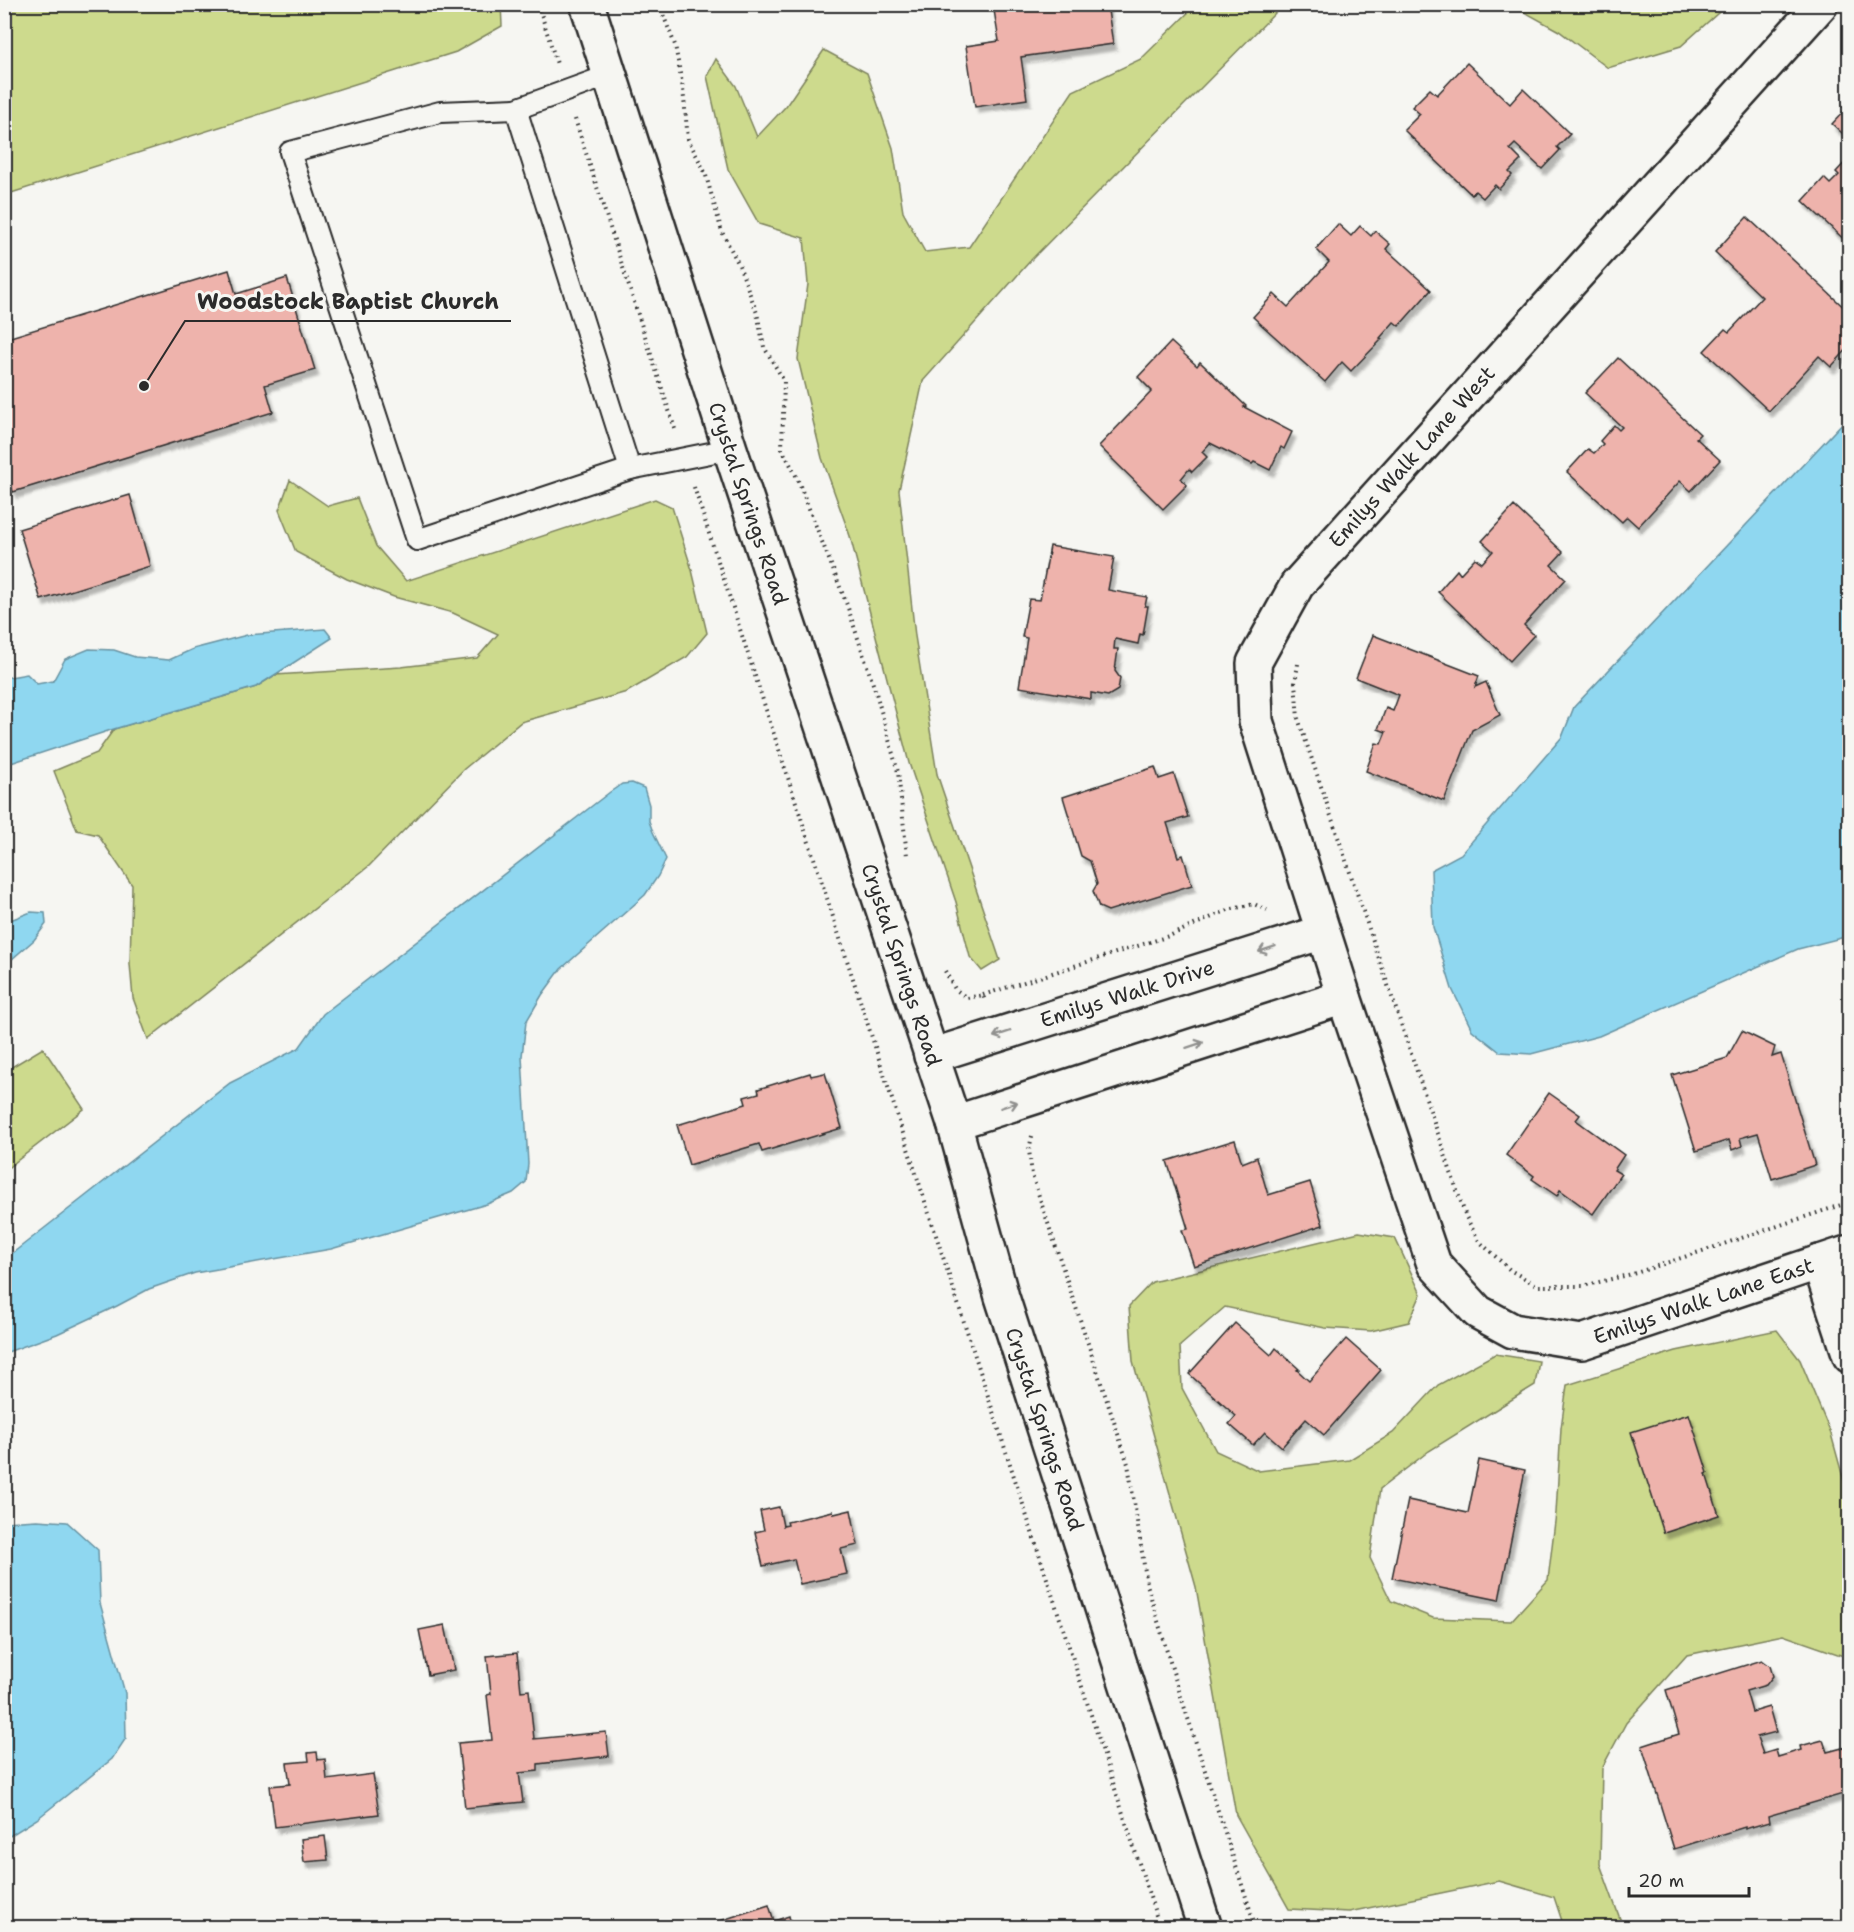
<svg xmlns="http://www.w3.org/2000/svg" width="1854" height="1932" font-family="'Shantell Sans',sans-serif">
	<defs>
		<filter id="shadow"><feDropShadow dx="3.5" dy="6" stdDeviation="1.5" flood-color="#0004"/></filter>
	</defs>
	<rect width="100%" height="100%" fill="#f6f6f2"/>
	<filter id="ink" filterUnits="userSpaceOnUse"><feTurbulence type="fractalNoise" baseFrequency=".0167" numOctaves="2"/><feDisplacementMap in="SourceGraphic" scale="12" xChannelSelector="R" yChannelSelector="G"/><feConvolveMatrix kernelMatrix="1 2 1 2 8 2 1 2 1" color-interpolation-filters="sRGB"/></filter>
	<g filter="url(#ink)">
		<g fill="#cdda8d" stroke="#7c825c" stroke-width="1.5">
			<path d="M 5,4 L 501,4 L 502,26 L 456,52 L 5,195 Z"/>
			<path d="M 1196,5 L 1283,5 L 1032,259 L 923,381 L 899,490 L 915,636 L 937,774 L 1000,960 L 982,971 L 970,957 L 956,902 L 909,763 L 850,536 L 822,458 L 798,359 L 808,284 L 804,238 L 759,224 L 728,169 L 707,76 L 716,59 L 736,86 L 757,137 L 786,106 L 824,50 L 867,73 L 893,148 L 903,212 L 925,252 L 969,247 L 1073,91 L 1141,59 Z"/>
			<path d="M 1512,5 L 1727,5 L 1681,46 L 1608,68 L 1559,31 Z"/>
			<path d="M 290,480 L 328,506 L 357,498 L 376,546 L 406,581 L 655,499 L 672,507 L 692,570 L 707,633 L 687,657 L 627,692 L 521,722 L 464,769 L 369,866 L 148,1039 L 133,998 L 130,964 L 132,885 L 98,835 L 77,830 L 54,771 L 97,753 L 114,729 L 256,687 L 275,675 L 401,667 L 477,658 L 498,634 L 453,613 L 394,597 L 347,579 L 296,552 L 279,510 Z"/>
			<path d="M 43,1048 L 84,1109 L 5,1170 L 5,1071 Z"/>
			<path d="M 1359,1232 L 1395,1238 L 1421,1294 L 1409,1322 L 1371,1331 L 1325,1328 L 1225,1307 L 1180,1346 L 1182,1388 L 1216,1451 L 1259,1471 L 1349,1460 L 1393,1433 L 1438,1385 L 1495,1354 L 1539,1361 L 1535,1385 L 1429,1451 L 1380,1489 L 1370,1558 L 1391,1601 L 1433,1618 L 1511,1621 L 1548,1580 L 1556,1513 L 1561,1428 L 1567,1385 L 1676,1351 L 1777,1330 L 1800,1360 L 1831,1434 L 1849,1499 L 1849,1658 L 1783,1635 L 1687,1655 L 1626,1723 L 1602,1768 L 1600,1864 L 1623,1927 L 1564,1927 L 1554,1897 L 1499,1881 L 1349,1912 L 1289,1909 L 1236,1815 L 1196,1587 L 1133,1361 L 1129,1306 L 1152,1282 Z"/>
		</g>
		<g fill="#8fd7f0" stroke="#6792a1" stroke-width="1.5">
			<path d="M 1849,416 L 1849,936 L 1798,949 L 1599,1036 L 1531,1054 L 1500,1052 L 1472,1030 L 1452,989 L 1433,927 L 1431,870 L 1461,854 L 1562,737 L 1574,707 Z"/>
			<path d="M 325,629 L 332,638 L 256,687 L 114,729 L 5,765 L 5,678 L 27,674 L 37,684 L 53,681 L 65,659 L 89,649 L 114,650 L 135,657 L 169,660 L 193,649 L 247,635 Z"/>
			<path d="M 632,783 L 644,788 L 649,805 L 649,821 L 653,832 L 666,859 L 658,876 L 645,895 L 561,969 L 542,995 L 526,1022 L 522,1056 L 528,1164 L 526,1182 L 513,1193 L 487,1204 L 331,1249 L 195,1273 L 149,1289 L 117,1306 L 57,1334 L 5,1353 L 5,1259 L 230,1083 L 299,1048 L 323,1014 L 610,792 L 622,784 Z"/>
			<path d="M 31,912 L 45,913 L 46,924 L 34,940 L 5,965 L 5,922 Z"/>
			<path d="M 37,1520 L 67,1522 L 98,1550 L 100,1603 L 125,1693 L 126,1738 L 112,1759 L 37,1819 L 5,1839 L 5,1522 Z"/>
		</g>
		<g fill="#eeb3ac" stroke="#2b2b2b" stroke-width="1.5" filter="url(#shadow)">
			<path d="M 993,4 L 1107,4 L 1113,44 L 1021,57 L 1027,99 L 975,107 L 966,46 L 999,41 Z"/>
			<path d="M 1467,63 L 1510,104 L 1523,89 L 1570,134 L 1557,147 L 1560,150 L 1542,169 L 1515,144 L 1510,149 L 1521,160 L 1509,172 L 1512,175 L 1499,189 L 1495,185 L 1483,198 L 1475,191 L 1472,195 L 1404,130 L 1420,114 L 1412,107 L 1430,89 L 1437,95 Z"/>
			<path d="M 1850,100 L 1850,140 L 1832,124 L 1846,109 L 1843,107 Z"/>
			<path d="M 1849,158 L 1850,158 L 1850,245 L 1803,201 L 1824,178 L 1830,184 L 1839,175 L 1836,172 Z"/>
			<path d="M 1747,217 L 1850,313 L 1850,346 L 1831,367 L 1819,356 L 1769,411 L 1704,351 L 1725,329 L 1729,332 L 1762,297 L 1715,252 Z"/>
			<path d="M 1338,224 L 1351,236 L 1360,226 L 1371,236 L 1375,231 L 1390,244 L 1386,249 L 1431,290 L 1399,326 L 1394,322 L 1380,338 L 1382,339 L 1351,371 L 1342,362 L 1325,382 L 1253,317 L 1274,294 L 1288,307 L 1329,262 L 1316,249 Z"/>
			<path d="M 229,270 L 236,294 L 287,278 L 315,370 L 265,385 L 273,412 L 13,492 L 4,465 L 4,339 Z"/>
			<path d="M 1171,342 L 1197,366 L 1200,362 L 1246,406 L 1244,407 L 1292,432 L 1284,449 L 1281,447 L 1270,470 L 1254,462 L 1252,464 L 1210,443 L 1202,452 L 1207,457 L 1192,472 L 1189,469 L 1181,479 L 1187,485 L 1163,509 L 1099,446 L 1152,391 L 1138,377 Z"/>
			<path d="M 1618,358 L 1700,434 L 1696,438 L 1720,460 L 1691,491 L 1680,481 L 1638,527 L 1627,517 L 1622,522 L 1567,472 L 1588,449 L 1594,453 L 1603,444 L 1600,441 L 1614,425 L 1619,430 L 1622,427 L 1585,393 Z"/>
			<path d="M 130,495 L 150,566 L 41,600 L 19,529 Z"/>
			<path d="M 1514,506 L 1563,552 L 1551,565 L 1566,579 L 1524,625 L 1534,635 L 1510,661 L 1438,592 L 1457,570 L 1460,574 L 1475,558 L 1482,563 L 1493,551 L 1482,541 Z"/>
			<path d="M 1050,546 L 1114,557 L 1108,590 L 1147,597 L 1145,606 L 1148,606 L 1143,635 L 1140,634 L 1138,644 L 1115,639 L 1114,649 L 1118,649 L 1115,671 L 1120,678 L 1118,690 L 1108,696 L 1091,693 L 1091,699 L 1019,687 L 1027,638 L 1022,637 L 1029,599 L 1040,600 Z"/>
			<path d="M 1373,635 L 1479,676 L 1475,687 L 1486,682 L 1500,715 L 1472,730 L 1444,801 L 1366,771 L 1376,743 L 1381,744 L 1386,732 L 1378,729 L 1386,708 L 1393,711 L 1399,695 L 1356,678 Z"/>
			<path d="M 1155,767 L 1159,779 L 1174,774 L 1188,817 L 1167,823 L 1178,857 L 1183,855 L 1192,885 L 1108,911 L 1099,907 L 1093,891 L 1097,884 L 1090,861 L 1081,856 L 1063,797 Z"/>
			<path d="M 1742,1031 L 1775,1047 L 1772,1057 L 1781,1054 L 1815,1165 L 1772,1179 L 1758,1133 L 1740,1138 L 1742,1146 L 1732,1150 L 1729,1140 L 1696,1151 L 1672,1075 L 1727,1058 Z"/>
			<path d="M 810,1073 L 811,1076 L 825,1073 L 842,1128 L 762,1152 L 759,1144 L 689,1165 L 677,1125 L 746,1104 L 744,1097 L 759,1093 L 758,1089 Z"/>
			<path d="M 1549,1093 L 1580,1115 L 1576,1120 L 1624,1155 L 1614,1170 L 1621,1174 L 1593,1214 L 1560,1190 L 1557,1196 L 1532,1179 L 1534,1176 L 1506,1155 Z"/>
			<path d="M 1235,1140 L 1242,1163 L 1257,1157 L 1268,1195 L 1310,1182 L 1323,1225 L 1194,1266 L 1182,1230 L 1188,1229 L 1167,1161 Z"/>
			<path d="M 1235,1323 L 1271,1355 L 1276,1348 L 1299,1369 L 1297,1370 L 1309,1381 L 1346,1339 L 1381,1370 L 1324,1435 L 1306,1419 L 1282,1447 L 1265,1432 L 1253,1445 L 1229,1424 L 1236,1416 L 1189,1374 Z"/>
			<path d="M 1689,1414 L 1708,1473 L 1706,1474 L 1719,1515 L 1664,1533 L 1631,1432 Z"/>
			<path d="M 1479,1460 L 1525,1470 L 1499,1600 L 1392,1578 L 1408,1500 L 1468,1513 Z"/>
			<path d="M 779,1507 L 783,1526 L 788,1525 L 787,1522 L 833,1511 L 834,1514 L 851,1510 L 858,1545 L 841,1549 L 847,1574 L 800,1584 L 794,1559 L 763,1566 L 755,1532 L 764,1530 L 760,1511 Z"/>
			<path d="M 445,1625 L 454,1670 L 428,1675 L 419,1630 Z"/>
			<path d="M 517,1653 L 521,1691 L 529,1690 L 534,1739 L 606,1732 L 609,1756 L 538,1764 L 538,1771 L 519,1773 L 523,1802 L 465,1808 L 458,1743 L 492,1740 L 487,1695 L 491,1694 L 487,1656 Z"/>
			<path d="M 1762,1660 L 1770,1666 L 1773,1676 L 1766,1685 L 1746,1691 L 1752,1712 L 1769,1707 L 1776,1732 L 1757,1737 L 1763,1754 L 1776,1750 L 1778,1757 L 1801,1750 L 1800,1746 L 1823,1740 L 1827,1752 L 1846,1747 L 1848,1754 L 1850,1753 L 1850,1792 L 1768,1816 L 1769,1822 L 1745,1829 L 1745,1827 L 1674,1849 L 1642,1746 L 1679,1734 L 1666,1690 Z"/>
			<path d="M 317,1752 L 318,1760 L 325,1759 L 327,1780 L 373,1774 L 379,1814 L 275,1827 L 270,1786 L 290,1784 L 287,1763 L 309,1761 L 308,1753 Z"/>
			<path d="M 325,1836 L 328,1860 L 304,1862 L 301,1839 Z"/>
			<path d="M 769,1905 L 774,1921 L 789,1916 L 792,1928 L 698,1928 Z"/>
		</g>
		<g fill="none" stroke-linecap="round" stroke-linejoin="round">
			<g stroke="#2b2b2b" stroke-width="24">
				<g id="service">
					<path d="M 610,75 L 516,109 L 630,469 L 730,449"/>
					<path d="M 516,109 L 440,112 L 290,152 L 417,540 L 630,469"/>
				</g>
			</g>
			<g stroke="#2b2b2b" stroke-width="38">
				<g id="minor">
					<path id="s1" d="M 1821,4 L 1297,585 L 1254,663 L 1256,721 L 1344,997 L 1434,1264 L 1478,1312 L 1513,1331 L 1582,1342 L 1850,1252"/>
					<path id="s2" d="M 931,1056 L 1323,932"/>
					<path d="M 954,1123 L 1344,997"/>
					<path d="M 1819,1262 L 1850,1356"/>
				</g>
			</g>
			<g stroke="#2b2b2b" stroke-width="38">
				<g id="tertiary">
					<path id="s3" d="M 587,4 L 730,449 L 954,1123 L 1002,1297 L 1205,1928"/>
				</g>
			</g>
			<g stroke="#2b2b2b" stroke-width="4" stroke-dasharray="1.5 4.5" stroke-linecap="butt">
				<path d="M 538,4 L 557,64"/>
				<path d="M 659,4 L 675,45 L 683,89 L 688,139 L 705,172 L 722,232 L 739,265 L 757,313 L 764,347 L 784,381 L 782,449 L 795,473 L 847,605 L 876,693 L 898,772 L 907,856"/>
				<path d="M 575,119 L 675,429"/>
				<path d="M 694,487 L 1160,1928"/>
				<path d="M 1298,664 L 1295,683 L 1298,718 L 1466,1217 L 1479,1241 L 1510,1270 L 1538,1286 L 1583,1286 L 1636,1273 L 1850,1202"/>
				<path d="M 945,971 L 955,989 L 967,998 L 983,995 L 985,1001"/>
				<path d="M 983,995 L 1169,936 L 1228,910 L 1254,904 L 1267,910"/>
				<path d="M 1032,1136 L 1029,1150 L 1032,1175 L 1128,1464 L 1147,1584 L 1173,1672 L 1256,1928"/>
			</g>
			<use href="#service" stroke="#f6f6f2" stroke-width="20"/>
			<use href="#minor" stroke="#f6f6f2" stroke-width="33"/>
			<use href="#tertiary" stroke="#f6f6f2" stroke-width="33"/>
		</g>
		<defs><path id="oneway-shaft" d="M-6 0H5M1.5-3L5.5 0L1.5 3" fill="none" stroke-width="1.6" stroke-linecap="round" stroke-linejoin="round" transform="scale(1.5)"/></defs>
		<g stroke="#90908e">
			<use href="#oneway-shaft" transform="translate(1267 949) rotate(162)"/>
			<use href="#oneway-shaft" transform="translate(1002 1034) rotate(162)"/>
			<use href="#oneway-shaft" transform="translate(1195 1045) rotate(-18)"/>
			<use href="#oneway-shaft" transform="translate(1009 1105) rotate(-18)"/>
		</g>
	</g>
	<g text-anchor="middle" stroke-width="6" stroke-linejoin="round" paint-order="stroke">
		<g font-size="21" fill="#2b2b2b" stroke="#f6f6f2">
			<text transform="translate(1412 457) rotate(-48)" y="7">Emilys Walk Lane West</text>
			<text dy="7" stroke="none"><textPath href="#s3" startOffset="525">Crystal Springs Road</textPath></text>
			<text dy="7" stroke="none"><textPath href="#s3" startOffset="1011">Crystal Springs Road</textPath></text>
			<text dy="7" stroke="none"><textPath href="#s2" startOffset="206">Emilys Walk Drive</textPath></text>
			<text dy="7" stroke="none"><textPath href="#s1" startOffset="1804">Emilys Walk Lane East</textPath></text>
			<text dy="7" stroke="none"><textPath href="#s3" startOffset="1497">Crystal Springs Road</textPath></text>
		</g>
	</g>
	<path fill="none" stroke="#2b2b2b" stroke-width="2" d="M144 386L185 321H511"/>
	<circle fill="#2b2b2b" stroke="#f6f6f2" stroke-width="2" cx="144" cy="386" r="6"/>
	<g font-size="22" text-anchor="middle" font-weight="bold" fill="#2b2b2b" stroke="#f6f6f2" stroke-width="6" stroke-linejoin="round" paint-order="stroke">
		<text x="348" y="309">Woodstock Baptist Church</text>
	</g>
	<rect width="1854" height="1932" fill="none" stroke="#f6f6f2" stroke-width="24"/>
	<rect x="12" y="12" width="1830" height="1908" fill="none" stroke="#2b2b2b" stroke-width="2" filter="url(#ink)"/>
	<path d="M1629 1887v9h120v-9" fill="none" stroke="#2b2b2b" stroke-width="3"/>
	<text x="1638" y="1887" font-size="18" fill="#2b2b2b" stroke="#f6f6f2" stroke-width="4.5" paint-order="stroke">20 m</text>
</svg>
